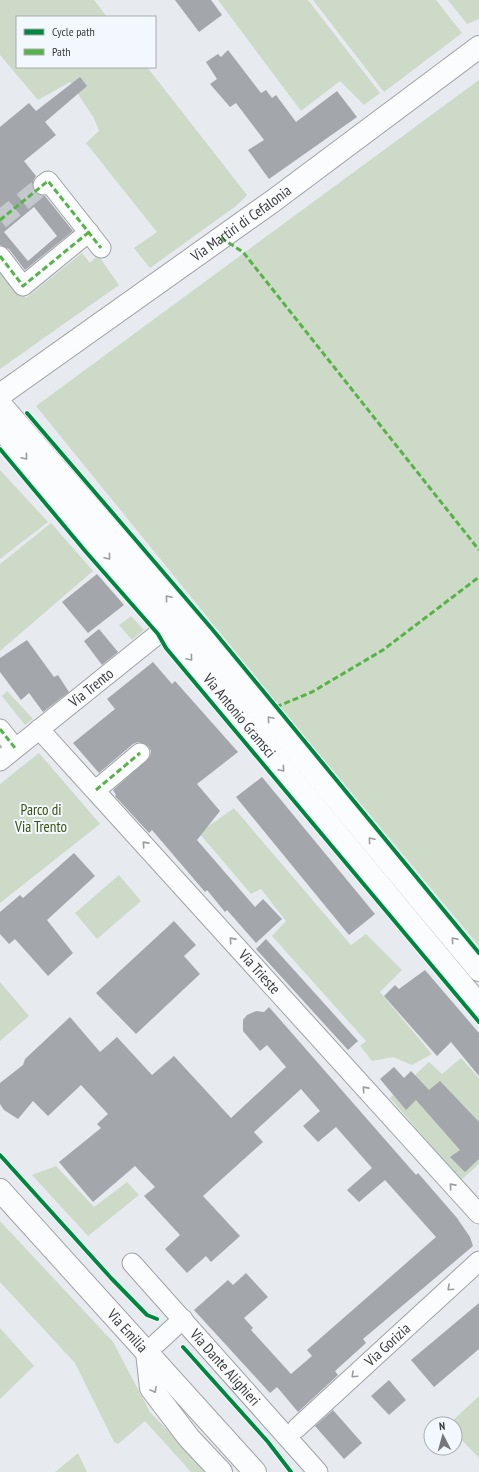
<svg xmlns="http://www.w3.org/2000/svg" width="479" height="1472" font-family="'PT Sans Narrow',sans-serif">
	<rect width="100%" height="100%" fill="#e7ebf0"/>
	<g fill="#cddac7">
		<path d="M 0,0 L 94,0 L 107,17 L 17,17 L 17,67 L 147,67 L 247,195 L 236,206 L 150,268 L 134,248 L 157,232 L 86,143 L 99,131 L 94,118 L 70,82 L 38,100 L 0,55 Z"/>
		<path d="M 218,0 L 308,0 L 380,93 L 364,105 L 340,81 L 301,111 Z"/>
		<path d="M 313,0 L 436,0 L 462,33 L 384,92 Z"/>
		<path d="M 448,0 L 479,0 L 479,19 L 467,24 Z"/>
		<path d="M 479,80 L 479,946 L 286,714 L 36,406 Z"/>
		<path d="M 82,253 L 90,263 L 98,255 L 119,285 L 0,369 L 0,264 L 26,298 Z"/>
		<path d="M 0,470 L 48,522 L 0,559 Z"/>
		<path d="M 51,523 L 93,571 L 0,651 L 0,564 Z"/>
		<path d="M 131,616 L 144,630 L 132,640 L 119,625 Z"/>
		<path d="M 7,691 L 33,719 L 25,725 L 2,696 Z"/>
		<path d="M 39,753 L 100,824 L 0,903 L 0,784 Z"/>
		<path d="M 234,808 L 351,945 L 366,934 L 402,970 L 380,992 L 432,1054 L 412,1065 L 393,1057 L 372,1061 L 360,1046 L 366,1041 L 272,936 L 286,921 L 261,889 L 251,894 L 199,833 Z"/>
		<path d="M 119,875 L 141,901 L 97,939 L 75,913 Z"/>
		<path d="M 0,982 L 29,1016 L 0,1041 Z"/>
		<path d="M 461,1058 L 479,1078 L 479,1164 L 461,1180 L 390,1098 L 429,1062 L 442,1074 Z"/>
		<path d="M 56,1166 L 94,1207 L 127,1182 L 139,1195 L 88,1236 L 32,1175 Z"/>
		<path d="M 0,1221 L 113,1342 L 150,1412 L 208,1472 L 191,1472 L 145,1421 L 118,1444 L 114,1442 L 75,1363 L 0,1282 Z"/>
		<path d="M 0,1328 L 34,1366 L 0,1399 Z"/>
		<path d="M 479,1396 L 479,1458 L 455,1433 L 455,1424 L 449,1424 Z"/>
		<path d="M 78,1453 L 87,1472 L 55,1472 Z"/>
	</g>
	<g fill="#a3a6aa" fill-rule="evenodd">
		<path d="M 175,0 L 211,0 L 222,15 L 199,32 Z"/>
		<path d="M 228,50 L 261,93 L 266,90 L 272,98 L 276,95 L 296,122 L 337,91 L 357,117 L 269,179 L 248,150 L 264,140 L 236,103 L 230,107 L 210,84 L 217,79 L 206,62 L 218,54 L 221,57 Z"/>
		<path d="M 80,77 L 87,86 L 45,122 L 56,135 L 24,161 L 36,176 L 33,181 L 34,192 L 39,195 L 45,196 L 73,231 L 25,270 L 9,249 L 0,245 L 0,127 L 29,103 L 36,111 ZM 34,207 L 57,236 L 28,261 L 4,232 Z"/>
		<path d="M 97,574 L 124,605 L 88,633 L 62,602 Z"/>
		<path d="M 99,629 L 118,652 L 102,665 L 84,641 Z"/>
		<path d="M 27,640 L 54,677 L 58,675 L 69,692 L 43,712 L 29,693 L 21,700 L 0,672 L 0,658 Z"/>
		<path d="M 153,662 L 172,684 L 175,681 L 238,752 L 197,784 L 220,811 L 197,840 L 255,907 L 263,899 L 282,919 L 256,943 L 227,910 L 225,912 L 207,890 L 205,892 L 152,830 L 149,833 L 115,796 L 116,795 L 113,790 L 150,757 L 151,751 L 148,746 L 138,742 L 133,744 L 99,773 L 73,743 L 115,709 L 107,699 Z"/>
		<path d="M 262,777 L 375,914 L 349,935 L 236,797 Z"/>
		<path d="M 74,853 L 95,876 L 47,920 L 73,953 L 48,976 L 15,939 L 9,944 L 0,934 L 0,912 L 20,895 L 23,898 Z"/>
		<path d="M 174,921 L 196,945 L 184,956 L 200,974 L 136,1034 L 96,993 Z"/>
		<path d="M 266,939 L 358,1041 L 348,1050 L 256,949 Z"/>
		<path d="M 425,970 L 479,1033 L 479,1076 L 451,1042 L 437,1056 L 384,996 L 395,985 L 399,989 Z"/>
		<path d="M 269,1007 L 416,1175 L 418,1173 L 457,1218 L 470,1237 L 473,1246 L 363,1339 L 366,1343 L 335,1371 L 338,1375 L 298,1412 L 277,1387 L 270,1393 L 194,1310 L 228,1280 L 233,1285 L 246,1273 L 268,1297 L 244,1318 L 253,1328 L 251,1330 L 291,1374 L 312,1356 L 307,1350 L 436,1237 L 385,1180 L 359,1202 L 347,1190 L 372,1168 L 336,1127 L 318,1142 L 303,1126 L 320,1111 L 301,1089 L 254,1132 L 263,1142 L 203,1196 L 240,1236 L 211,1262 L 206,1256 L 187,1273 L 165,1249 L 180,1235 L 144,1196 L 155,1187 L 135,1166 L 93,1202 L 59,1162 L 101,1128 L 97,1124 L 108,1114 L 81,1085 L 48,1116 L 33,1101 L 18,1119 L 4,1110 L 0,1104 L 0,1083 L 23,1065 L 25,1059 L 70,1017 L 100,1052 L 117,1037 L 152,1075 L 174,1056 L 231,1118 L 286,1067 L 267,1045 L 260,1051 L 243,1031 L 243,1020 L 247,1015 L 256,1011 L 264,1012 Z"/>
		<path d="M 394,1067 L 404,1078 L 411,1071 L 429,1090 L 440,1081 L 479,1122 L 479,1159 L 465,1172 L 450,1157 L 460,1150 L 416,1100 L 406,1110 L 380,1079 Z"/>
		<path d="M 479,1303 L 479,1349 L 434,1387 L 411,1360 Z"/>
		<path d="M 389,1380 L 406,1400 L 389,1415 L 371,1396 Z"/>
		<path d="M 333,1410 L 362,1443 L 344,1459 L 315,1426 Z"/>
	</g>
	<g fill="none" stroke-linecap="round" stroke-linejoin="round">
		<path stroke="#c4c8cc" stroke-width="19" stroke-dasharray="19 10" stroke-linecap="butt" d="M 0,220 L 43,185"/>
		<g stroke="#9ea1a5" stroke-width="21">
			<g id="street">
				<path d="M 43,185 L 48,181 L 101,248"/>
				<path d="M 0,256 L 23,286 L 89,232"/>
				<path d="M 0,729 L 15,748"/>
				<path id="s1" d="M 39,729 L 479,1214"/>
				<path id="s2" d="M 0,761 L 158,634 L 178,620"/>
				<path d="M 96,790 L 140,753"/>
				<path id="s3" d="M 132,1263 L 318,1472"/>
				<path d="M 147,1352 L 183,1319"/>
				<path id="s4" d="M 297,1428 L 479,1261"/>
			</g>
		</g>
		<g stroke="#9ea1a5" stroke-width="24">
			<g id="secondary">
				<path id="s5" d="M 0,395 L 273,201 L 479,47"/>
				<path d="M 0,404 L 199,634 L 479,970"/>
				<path id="s6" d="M 0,427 L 479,1005"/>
			</g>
		</g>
		<g stroke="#9ea1a5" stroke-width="24">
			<g id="primary">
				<path id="s7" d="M 0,1190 L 255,1472"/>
				<path d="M 147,1352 L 151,1388 L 189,1438 L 221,1472"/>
			</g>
		</g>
		<use href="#street" stroke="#fbfcfd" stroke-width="19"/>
		<use href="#secondary" stroke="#fbfcfd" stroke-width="22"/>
		<use href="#primary" stroke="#fbfcfd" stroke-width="22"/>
		<g stroke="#56b347" stroke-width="3" stroke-dasharray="6 3" stroke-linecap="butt">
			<path d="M 0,220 L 48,181 L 101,248"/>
			<path d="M 221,238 L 243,252 L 479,550"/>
			<path d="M 0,256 L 23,286 L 89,232"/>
			<path d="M 276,707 L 312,692 L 383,650 L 479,577"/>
			<path d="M 0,729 L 15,748"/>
			<path d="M 96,790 L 140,753"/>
		</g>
		<g stroke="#f3f8fe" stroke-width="6">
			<g id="cycleway">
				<path d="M 27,413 L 212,629 L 479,953"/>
				<path d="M 0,449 L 86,552 L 158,634 L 166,648 L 176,660 L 479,1022"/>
				<path d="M 0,1155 L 111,1278 L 147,1315 L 157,1319"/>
				<path d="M 183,1347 L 268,1442 L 291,1472"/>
			</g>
		</g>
		<use href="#cycleway" stroke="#00873e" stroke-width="4"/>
	</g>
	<defs><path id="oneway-chevron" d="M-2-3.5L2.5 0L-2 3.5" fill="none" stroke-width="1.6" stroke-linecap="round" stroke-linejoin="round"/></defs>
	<g stroke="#9a9c9e">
		<use href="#oneway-chevron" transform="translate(25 457) rotate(50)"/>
		<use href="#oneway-chevron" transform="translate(108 557) rotate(50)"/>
		<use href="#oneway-chevron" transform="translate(168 598) rotate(-130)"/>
		<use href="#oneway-chevron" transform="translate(190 658) rotate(50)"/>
		<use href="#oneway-chevron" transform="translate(270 719) rotate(-130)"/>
		<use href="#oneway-chevron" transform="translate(282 769) rotate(50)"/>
		<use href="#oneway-chevron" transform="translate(371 840) rotate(-130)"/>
		<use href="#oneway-chevron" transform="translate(145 844) rotate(-132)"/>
		<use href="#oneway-chevron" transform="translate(232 940) rotate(-132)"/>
		<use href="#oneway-chevron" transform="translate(454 940) rotate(-130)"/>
		<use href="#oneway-chevron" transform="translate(365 1089) rotate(-132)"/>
		<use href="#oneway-chevron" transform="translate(452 1186) rotate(-132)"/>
		<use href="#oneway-chevron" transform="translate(450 1288) rotate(137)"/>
		<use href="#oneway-chevron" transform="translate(354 1375) rotate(137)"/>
		<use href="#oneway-chevron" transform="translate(154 1390) rotate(62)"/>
	</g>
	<g text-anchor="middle" stroke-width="4" stroke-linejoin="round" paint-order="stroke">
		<g font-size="15" fill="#383b3e" stroke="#f3f8fe">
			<text dy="5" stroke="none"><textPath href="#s5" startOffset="296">Via Martiri di Cefalonia</textPath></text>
			<text dy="5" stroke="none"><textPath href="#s2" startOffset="117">Via Trento</textPath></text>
			<text dy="5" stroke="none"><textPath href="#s6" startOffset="375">Via Antonio Gramsci</textPath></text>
			<text dy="5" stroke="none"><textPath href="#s1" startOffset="328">Via Trieste</textPath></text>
			<text dy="5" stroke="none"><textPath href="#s7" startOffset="190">Via Emilia</textPath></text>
			<text dy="5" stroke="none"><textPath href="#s4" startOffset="123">Via Gorizia</textPath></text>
			<text dy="5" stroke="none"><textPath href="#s3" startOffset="140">Via Dante Alighieri</textPath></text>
		</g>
		<g font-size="15" fill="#36520b" stroke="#f3f8fe">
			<text x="41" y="815">Parco di<tspan x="41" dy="17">Via Trento</tspan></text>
		</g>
	</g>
	<rect x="16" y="16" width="140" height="52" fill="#f3f8fe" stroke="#a8acb1"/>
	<rect x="24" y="29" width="20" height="6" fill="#00873e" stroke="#a8acb1"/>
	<text x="52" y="36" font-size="12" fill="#383b3e">Cycle path</text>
	<rect x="24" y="49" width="20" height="6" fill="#56b347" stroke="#a8acb1"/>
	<text x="52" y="56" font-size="12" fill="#383b3e">Path</text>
	<g transform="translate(443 1436) rotate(354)"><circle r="19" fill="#f3f8fe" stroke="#a8acb1"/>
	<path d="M0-3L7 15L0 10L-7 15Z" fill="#75797c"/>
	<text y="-6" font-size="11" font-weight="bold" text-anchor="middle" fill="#383b3e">N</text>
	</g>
</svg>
